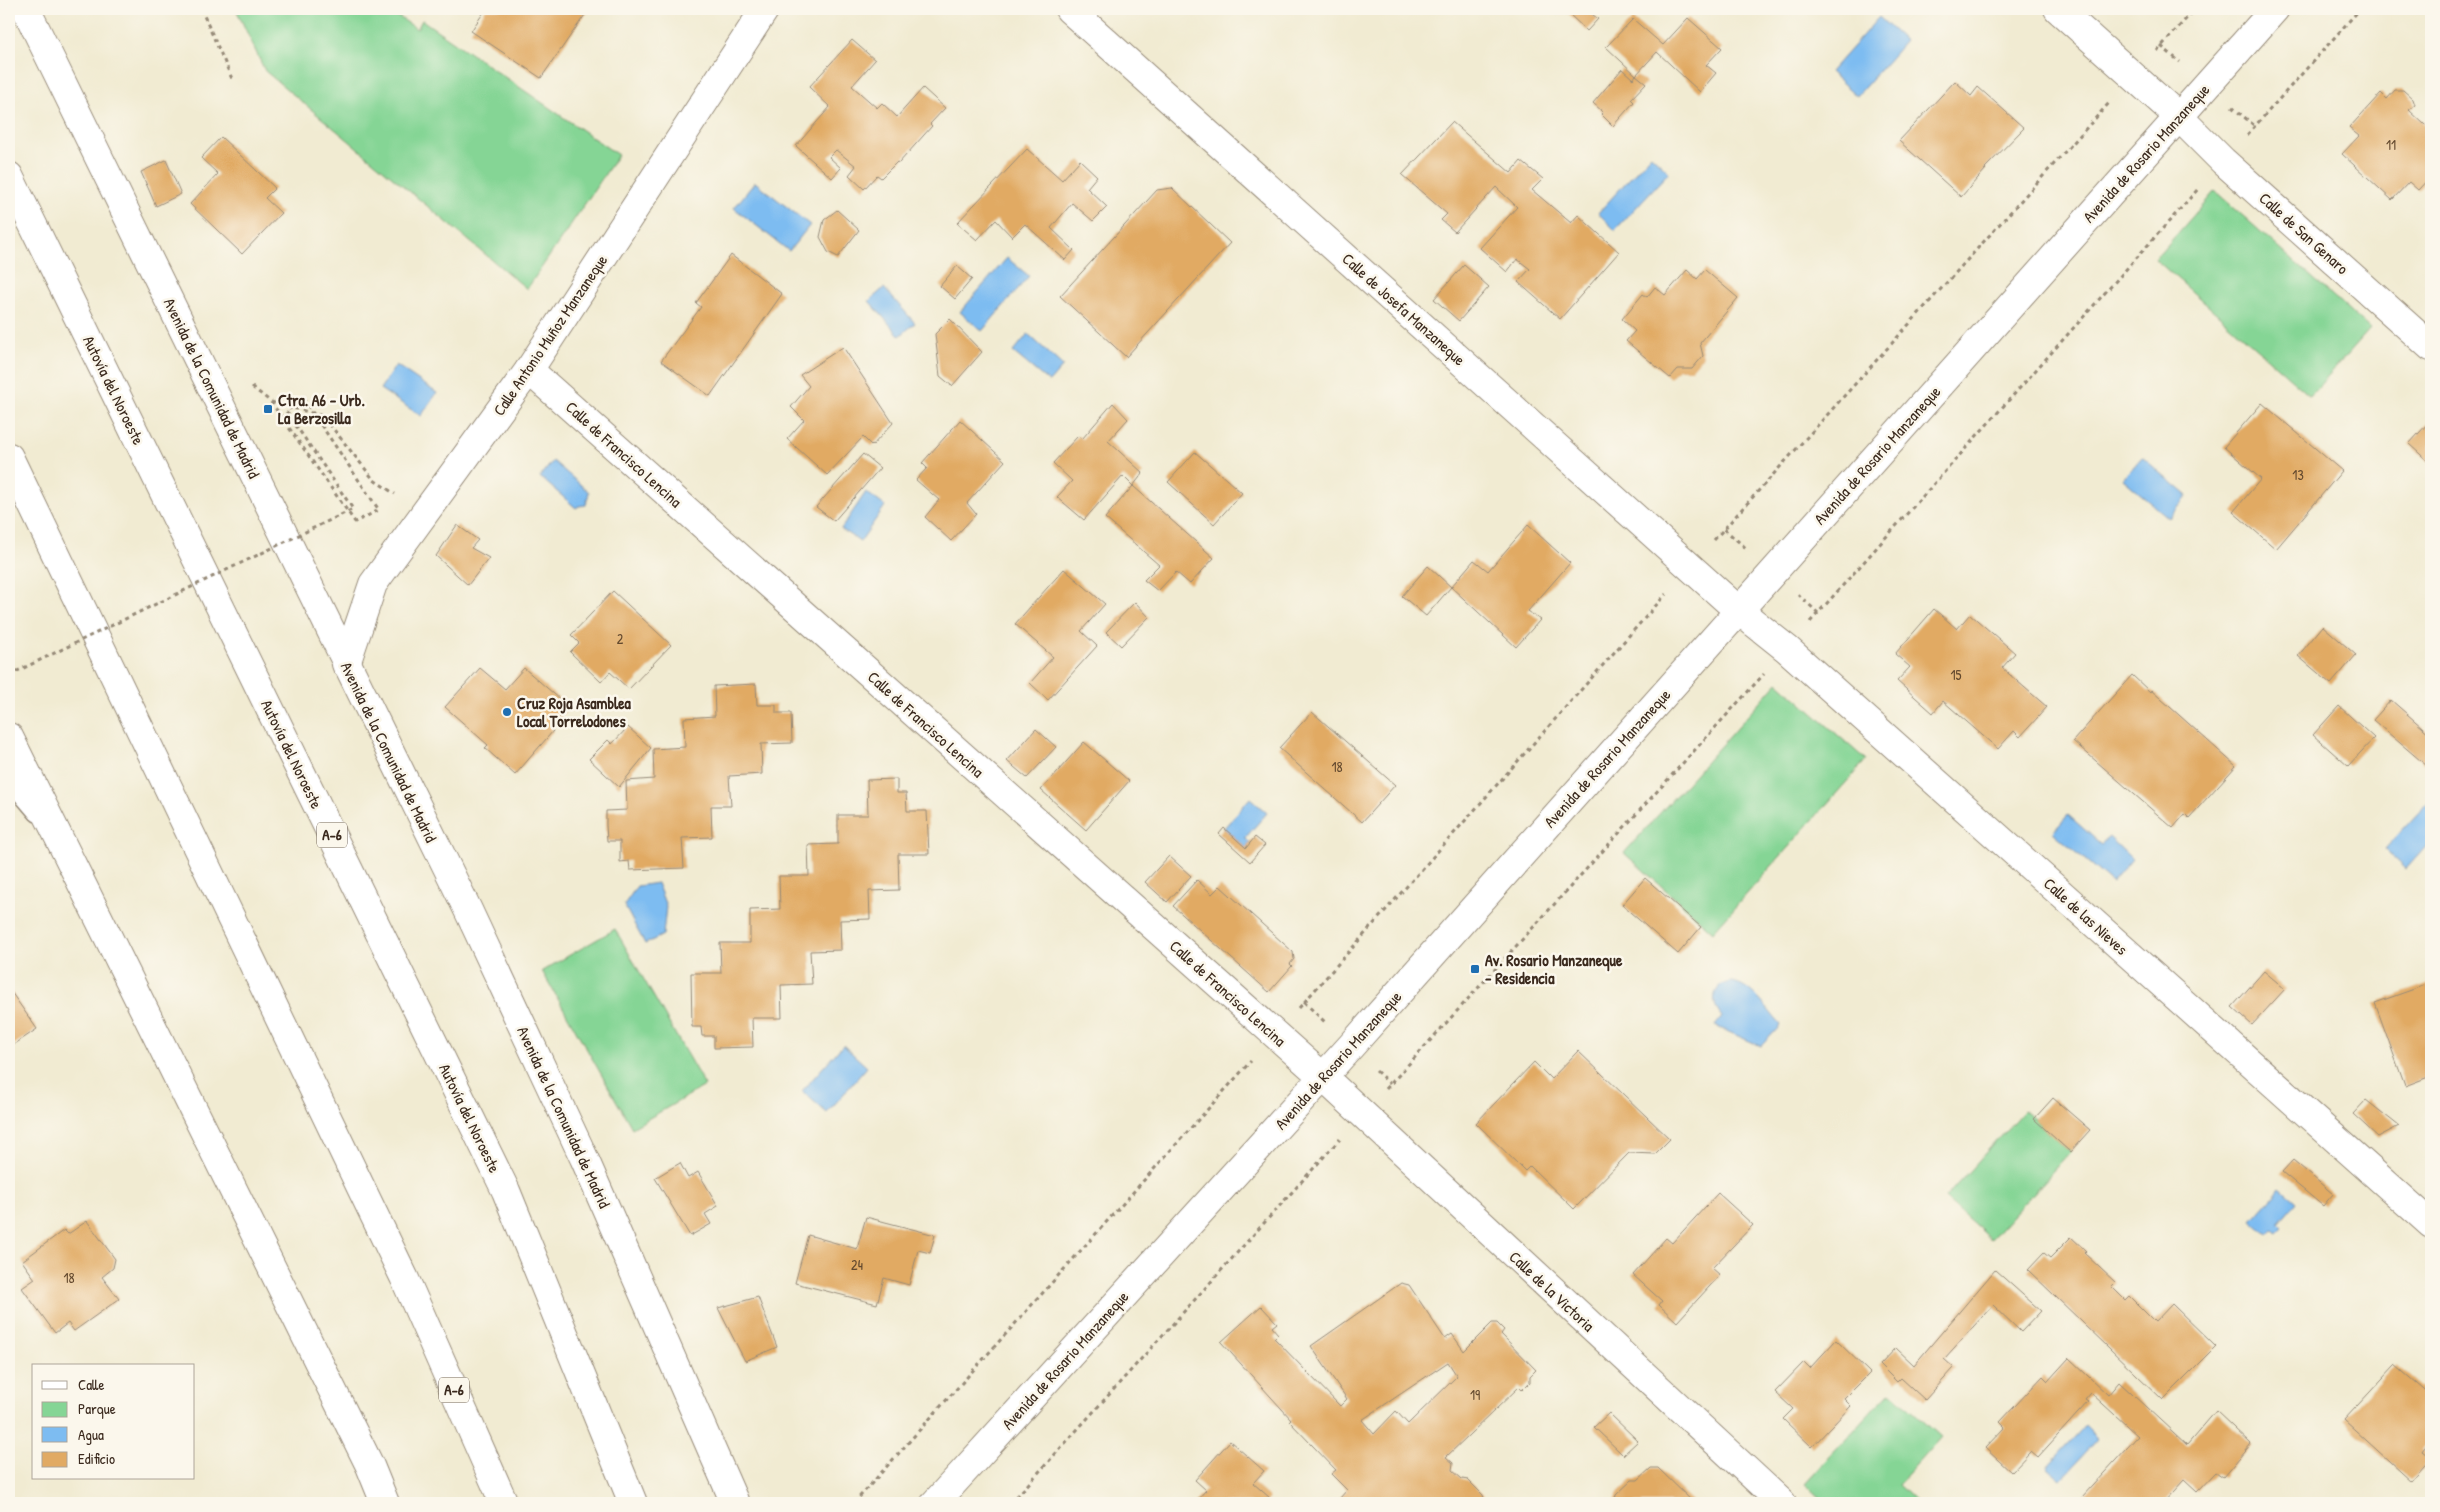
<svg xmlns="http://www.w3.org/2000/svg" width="2440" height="1512" font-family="'Patrick Hand',sans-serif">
	<rect width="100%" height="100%" fill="#fbf7ec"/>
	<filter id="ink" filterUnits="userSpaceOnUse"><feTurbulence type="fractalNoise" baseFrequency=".02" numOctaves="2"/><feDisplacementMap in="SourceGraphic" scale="10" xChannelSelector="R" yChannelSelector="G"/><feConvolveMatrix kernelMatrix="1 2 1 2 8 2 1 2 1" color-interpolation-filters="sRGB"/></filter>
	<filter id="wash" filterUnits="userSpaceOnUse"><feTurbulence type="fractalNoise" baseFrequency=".0096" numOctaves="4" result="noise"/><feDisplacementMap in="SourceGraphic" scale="20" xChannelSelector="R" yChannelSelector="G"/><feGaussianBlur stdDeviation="1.12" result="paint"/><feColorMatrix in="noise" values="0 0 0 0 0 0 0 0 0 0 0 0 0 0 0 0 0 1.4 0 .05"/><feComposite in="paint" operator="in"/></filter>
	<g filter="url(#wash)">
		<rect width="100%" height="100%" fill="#f1ebd2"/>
		<g fill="#85d595" stroke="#60805a">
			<path d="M 236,9 L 387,9 L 417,29 L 422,20 L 618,155 L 527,289 L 265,71 Z"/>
			<path d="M 2215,191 L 2370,329 L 2310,396 L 2155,259 Z"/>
			<path d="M 1778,682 L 1866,760 L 1713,932 L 1624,853 Z"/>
			<path d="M 615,929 L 705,1086 L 632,1128 L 542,971 Z"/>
			<path d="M 2024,1110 L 2070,1152 L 1991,1239 L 1945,1198 Z"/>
			<path d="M 1890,1391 L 1941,1437 L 1898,1485 L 1917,1503 L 1825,1503 L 1805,1484 Z"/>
		</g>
		<g fill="#7dbcf1" stroke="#5c7388">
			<path d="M 1879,17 L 1905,41 L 1857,96 L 1830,72 Z"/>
			<path d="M 1651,155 L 1669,172 L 1615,230 L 1598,213 Z"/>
			<path d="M 755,182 L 810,225 L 789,251 L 734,208 Z"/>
			<path d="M 1007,258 L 1029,276 L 982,331 L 960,312 Z"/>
			<path d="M 884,288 L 915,323 L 900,336 L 869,301 Z"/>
			<path d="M 1028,334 L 1063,366 L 1049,382 L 1013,352 Z"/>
			<path d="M 396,365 L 437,393 L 421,416 L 380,389 Z"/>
			<path d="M 2142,457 L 2188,496 L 2169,518 L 2123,479 Z"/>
			<path d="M 553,461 L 589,492 L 586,505 L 579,506 L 576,508 L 540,477 Z"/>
			<path d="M 866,492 L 885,506 L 860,542 L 841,529 Z"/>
			<path d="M 1250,798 L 1267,813 L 1245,838 L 1250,843 L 1246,848 L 1224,828 Z"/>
			<path d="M 2431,799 L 2431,841 L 2406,869 L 2385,849 Z"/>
			<path d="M 2068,815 L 2101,844 L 2109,837 L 2132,859 L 2112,883 L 2053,832 Z"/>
			<path d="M 657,883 L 666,906 L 663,935 L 645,944 L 624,905 L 637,886 Z"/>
			<path d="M 1730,982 C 1750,982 1768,1011 1781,1025 L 1761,1046 L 1715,1026 L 1722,1017 C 1711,1004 1711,986 1730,982 Z"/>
			<path d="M 843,1045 L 867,1067 L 827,1113 L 802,1091 Z"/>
			<path d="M 2280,1188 L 2296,1202 L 2278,1223 L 2282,1227 L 2276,1233 L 2272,1230 L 2268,1234 L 2252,1220 Z"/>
			<path d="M 2085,1426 L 2098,1439 L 2061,1479 L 2047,1467 Z"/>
		</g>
		<g id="blocks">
			<g fill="#e1aa63" fill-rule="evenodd">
				<path d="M 486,9 L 589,9 L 541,78 L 471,31 Z"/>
				<path d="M 1572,9 L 1586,9 L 1598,19 L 1587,31 L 1568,13 Z"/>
				<path d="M 1688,18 L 1722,48 L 1706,65 L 1716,73 L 1700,92 L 1657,52 L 1636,75 L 1606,47 L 1633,19 L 1663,45 Z"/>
				<path d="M 852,40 L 875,60 L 852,86 L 877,108 L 882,103 L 897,117 L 923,88 L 945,108 L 930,124 L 932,126 L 899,163 L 897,162 L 881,178 L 877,175 L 864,189 L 849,175 L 856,166 L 836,150 L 829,157 L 841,168 L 832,178 L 796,146 L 830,107 L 809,87 Z"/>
				<path d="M 1622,69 L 1633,79 L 1636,75 L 1646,83 L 1631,99 L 1634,102 L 1613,126 L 1601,114 L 1603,112 L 1593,103 Z"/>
				<path d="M 1955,81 L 1971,96 L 1978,87 L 2024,128 L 1985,168 L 1986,169 L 1961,197 L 1899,141 Z"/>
				<path d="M 2395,90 L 2403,90 L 2413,99 L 2415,105 L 2409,110 L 2425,125 L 2431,121 L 2431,176 L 2418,190 L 2409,182 L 2392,200 L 2342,154 L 2359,136 L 2349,128 L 2381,93 L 2387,99 Z"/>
				<path d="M 1452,122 L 1511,173 L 1521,161 L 1543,179 L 1532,190 L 1571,223 L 1578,215 L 1619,252 L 1560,319 L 1518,282 L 1530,269 L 1517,259 L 1507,272 L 1480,248 L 1517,207 L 1496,187 L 1455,232 L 1441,220 L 1447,214 L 1402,175 Z"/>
				<path d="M 221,137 L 275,188 L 265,198 L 281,213 L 242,254 L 190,204 L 218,174 L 201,158 Z"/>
				<path d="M 1027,149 L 1062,180 L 1080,160 L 1097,176 L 1087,188 L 1107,207 L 1093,221 L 1072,203 L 1051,228 L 1074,250 L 1065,260 L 1025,224 L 1012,237 L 996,220 L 977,240 L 957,223 Z"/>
				<path d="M 166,160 L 181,194 L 156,206 L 141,172 Z"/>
				<path d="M 1172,188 L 1230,243 L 1126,357 L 1060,296 L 1157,190 Z"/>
				<path d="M 837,210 L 859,230 L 838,257 L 828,252 L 820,237 L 824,220 Z"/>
				<path d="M 731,255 L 782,294 L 710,396 L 661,361 L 701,307 L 696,303 Z"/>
				<path d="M 1464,265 L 1489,287 L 1459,321 L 1434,299 Z"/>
				<path d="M 957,266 L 972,279 L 955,299 L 940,286 Z"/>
				<path d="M 1687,270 L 1697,279 L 1705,270 L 1738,298 L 1700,343 L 1703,356 L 1692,369 L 1678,369 L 1670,378 L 1626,341 L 1635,331 L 1622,319 L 1643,294 L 1647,297 L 1655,287 L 1665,295 Z"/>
				<path d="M 950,319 L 982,352 L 952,386 L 940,376 L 935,334 Z"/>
				<path d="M 843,347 L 893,423 L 872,446 L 863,437 L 827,475 L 787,439 L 804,420 L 791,407 L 809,386 L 800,375 Z"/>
				<path d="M 1113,403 L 1128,419 L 1108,441 L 1143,473 L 1133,486 L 1123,476 L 1084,520 L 1057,497 L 1072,481 L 1053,463 L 1078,436 L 1082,439 Z"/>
				<path d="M 2262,403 L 2342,471 L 2276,549 L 2233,512 L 2261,479 L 2224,447 Z"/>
				<path d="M 960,420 L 1005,461 L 967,503 L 976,514 L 951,541 L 925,517 L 939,500 L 916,480 L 927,468 L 922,463 Z"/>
				<path d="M 2429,422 L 2431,425 L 2431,464 L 2409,444 Z"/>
				<path d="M 1195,452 L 1242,493 L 1214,524 L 1168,482 Z"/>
				<path d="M 863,454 L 880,468 L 834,521 L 816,507 Z"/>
				<path d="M 1133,486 L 1214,558 L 1190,584 L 1176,572 L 1158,591 L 1144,580 L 1159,565 L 1105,518 Z"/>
				<path d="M 457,525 L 478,540 L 471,548 L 489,558 L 468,585 L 436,556 Z"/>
				<path d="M 1528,525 L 1570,563 L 1528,611 L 1540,620 L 1516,647 L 1451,587 L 1474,560 L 1488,571 Z"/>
				<path d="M 1428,566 L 1451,587 L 1426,616 L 1402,596 Z"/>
				<path d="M 1064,569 L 1105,604 L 1081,631 L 1097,646 L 1048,700 L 1030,683 L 1053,657 L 1015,624 Z"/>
				<path d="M 613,591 L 671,645 L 629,689 L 610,672 L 601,682 L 570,652 L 579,643 L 571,635 Z"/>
				<path d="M 1135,602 L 1149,617 L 1121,646 L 1106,632 Z"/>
				<path d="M 1934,609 L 1957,629 L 1970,614 L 2015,653 L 2002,668 L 2047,707 L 2020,737 L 2014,731 L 1998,749 L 1943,701 L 1933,713 L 1897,681 L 1910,667 L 1895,654 Z"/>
				<path d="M 2323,626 L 2356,655 L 2331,684 L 2298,656 Z"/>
				<path d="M 480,668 L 505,689 L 524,668 L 569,707 L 550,728 L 553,731 L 515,775 L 485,748 L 488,745 L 445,707 Z"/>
				<path d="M 2132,675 L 2150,692 L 2151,690 L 2236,766 L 2189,818 L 2185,814 L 2173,828 L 2073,741 Z"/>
				<path d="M 756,684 L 757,705 L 776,705 L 776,713 L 791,713 L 792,743 L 761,744 L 762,774 L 729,776 L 731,806 L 711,806 L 712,837 L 682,838 L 684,868 L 630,870 L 629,861 L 620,862 L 620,841 L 607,841 L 606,825 L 606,811 L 627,810 L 626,781 L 654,779 L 653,749 L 685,747 L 684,718 L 715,716 L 714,686 Z"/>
				<path d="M 2391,700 L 2431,735 L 2431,762 L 2427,766 L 2373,720 Z"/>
				<path d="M 2339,706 L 2374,738 L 2348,766 L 2313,735 Z"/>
				<path d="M 1312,712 L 1395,785 L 1362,822 L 1279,748 Z"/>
				<path d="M 628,727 L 651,748 L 619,787 L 589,759 L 608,740 L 612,744 Z"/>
				<path d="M 1036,729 L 1056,747 L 1027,778 L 1007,761 Z"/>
				<path d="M 1084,742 L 1129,781 L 1086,830 L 1041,790 Z"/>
				<path d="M 897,779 L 897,793 L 906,793 L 907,811 L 927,811 L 929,854 L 898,854 L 899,890 L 869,891 L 870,919 L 840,920 L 841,950 L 810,951 L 812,984 L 781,985 L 782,1018 L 752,1018 L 753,1047 L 714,1048 L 714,1036 L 702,1036 L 701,1027 L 692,1027 L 691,973 L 721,973 L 720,943 L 750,943 L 750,910 L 780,909 L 779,876 L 809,876 L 808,845 L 838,844 L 838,815 L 868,815 L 867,780 Z"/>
				<path d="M 1224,828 L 1246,848 L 1255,837 L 1265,845 L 1250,862 L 1219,834 Z"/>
				<path d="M 1169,856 L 1191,876 L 1167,902 L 1145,882 Z"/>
				<path d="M 1645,878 L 1701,927 L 1678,954 L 1622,905 Z"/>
				<path d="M 1197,880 L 1212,894 L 1220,886 L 1293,952 L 1294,959 L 1290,964 L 1292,966 L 1269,992 L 1173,906 Z"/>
				<path d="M 2264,971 L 2285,989 L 2252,1025 L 2232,1007 Z"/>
				<path d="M 2431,983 L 2431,1076 L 2405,1086 L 2375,1003 Z"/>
				<path d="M 9,989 L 37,1029 L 9,1048 Z"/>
				<path d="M 1578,1051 L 1670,1139 L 1655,1154 L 1629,1153 L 1574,1209 L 1530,1166 L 1525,1171 L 1476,1123 L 1534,1062 L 1551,1079 Z"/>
				<path d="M 2053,1098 L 2090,1130 L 2070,1152 L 2034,1119 Z"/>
				<path d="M 2366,1100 L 2399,1126 L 2378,1137 L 2353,1114 Z"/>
				<path d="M 2293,1160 L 2333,1194 L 2323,1206 L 2282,1172 Z"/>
				<path d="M 680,1163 L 688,1178 L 698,1172 L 718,1206 L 705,1214 L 711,1224 L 690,1236 L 655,1178 Z"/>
				<path d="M 1718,1193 L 1753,1225 L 1712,1268 L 1720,1275 L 1677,1322 L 1659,1305 L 1662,1301 L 1633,1275 L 1666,1238 L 1672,1243 Z"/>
				<path d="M 866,1217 L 935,1235 L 930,1253 L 918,1250 L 909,1285 L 884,1278 L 877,1304 L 795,1283 L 808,1235 L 857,1249 Z"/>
				<path d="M 87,1221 L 115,1259 L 113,1268 L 102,1277 L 119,1299 L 74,1331 L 68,1323 L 55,1333 L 22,1288 L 35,1279 L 22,1261 L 64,1230 L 68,1234 Z"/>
				<path d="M 2071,1237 L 2086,1251 L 2084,1253 L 2115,1282 L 2111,1286 L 2125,1300 L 2129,1296 L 2155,1322 L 2172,1304 L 2216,1347 L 2163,1400 L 2028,1270 L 2044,1253 L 2050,1258 Z"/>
				<path d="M 1995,1270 L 2041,1311 L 2021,1332 L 1993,1305 L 1944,1359 L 1954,1368 L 1925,1400 L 1901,1378 L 1897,1382 L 1880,1365 L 1896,1348 L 1914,1365 Z"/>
				<path d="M 1401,1283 L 1409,1285 L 1445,1339 L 1452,1334 L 1464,1351 L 1492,1323 L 1497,1323 L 1504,1330 L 1501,1334 L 1536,1370 L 1530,1376 L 1530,1382 L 1522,1390 L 1519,1387 L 1446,1457 L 1453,1463 L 1452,1470 L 1462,1479 L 1468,1480 L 1483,1495 L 1485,1503 L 1343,1503 L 1339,1499 L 1347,1490 L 1331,1474 L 1336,1470 L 1289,1421 L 1291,1419 L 1221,1342 L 1261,1306 L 1277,1323 L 1272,1327 L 1278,1334 L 1274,1338 L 1340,1406 L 1347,1399 L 1311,1346 ZM 1448,1362 L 1457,1376 L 1408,1424 L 1396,1411 L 1374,1434 L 1362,1420 Z"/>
				<path d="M 758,1297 L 777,1347 L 745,1361 L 718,1308 Z"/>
				<path d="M 1836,1340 L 1870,1373 L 1844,1399 L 1851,1406 L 1812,1447 L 1783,1419 L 1793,1409 L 1775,1392 L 1804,1362 L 1810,1368 Z"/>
				<path d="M 2069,1358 L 2108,1395 L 2119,1382 L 2187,1445 L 2216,1411 L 2251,1444 L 2223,1477 L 2216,1472 L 2197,1492 L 2184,1480 L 2163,1503 L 2087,1503 L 2081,1498 L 2138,1436 L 2091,1393 L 2085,1400 L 2088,1402 L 2038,1457 L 2031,1451 L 2011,1472 L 1985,1448 L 2005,1427 L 2000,1422 L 2043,1376 L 2048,1381 Z"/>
				<path d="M 2395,1365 L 2431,1396 L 2431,1439 L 2422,1451 L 2431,1458 L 2411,1481 L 2344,1420 Z"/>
				<path d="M 1609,1413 L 1638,1441 L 1623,1455 L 1594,1427 Z"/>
				<path d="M 1230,1441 L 1264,1471 L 1253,1483 L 1270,1498 L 1265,1503 L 1194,1503 L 1206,1490 L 1195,1480 Z"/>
				<path d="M 1651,1468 L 1658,1468 L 1694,1503 L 1614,1503 L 1616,1495 L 1632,1480 L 1638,1480 Z"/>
			</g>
		</g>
	</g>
	<g filter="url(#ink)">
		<use href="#blocks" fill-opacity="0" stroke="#968a78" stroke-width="1"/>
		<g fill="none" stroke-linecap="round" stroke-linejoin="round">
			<g stroke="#968a78" stroke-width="18">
				<path id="lane" d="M 9,781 L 37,814"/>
			</g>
			<g stroke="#968a78" stroke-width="30">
				<g id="street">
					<path d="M 26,9 L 468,910 L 584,1158 L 735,1503"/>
					<path d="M 1069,9 L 1738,610 L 1787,649 L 2431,1224"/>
					<path d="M 2058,9 L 2179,117 L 2223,161 L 2431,347"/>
					<path d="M 529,370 L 1323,1077 L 1782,1503"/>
					<path d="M 346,664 L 373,584 L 529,370 L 765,9"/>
					<path d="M 9,737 L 370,1466 L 385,1503"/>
					<path d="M 935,1503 L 1351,1046 L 2275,9"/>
				</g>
			</g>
			<g stroke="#968a78" stroke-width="30">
				<g id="highway">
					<path d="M 9,176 L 506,1191 L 633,1503"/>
					<path d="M 9,457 L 404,1277 L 504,1503"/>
				</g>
			</g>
			<g stroke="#968a78" stroke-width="3" stroke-dasharray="4 4" stroke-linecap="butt">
				<path d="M 201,9 L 233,81"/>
				<path d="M 2161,46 L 2180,62"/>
				<path d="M 2157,51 L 2195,9"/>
				<path d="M 2232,107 L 2255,126"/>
				<path d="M 2247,135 L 2360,9"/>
				<path d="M 252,387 L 271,402 L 355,522 L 379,510"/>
				<path d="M 271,402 L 323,416 L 374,480 L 395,494"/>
				<path d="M 1724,529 L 1747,549"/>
				<path d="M 1714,540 L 2110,102"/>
				<path d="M 1798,594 L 1818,613"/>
				<path d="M 1810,622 L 2199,188"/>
				<path d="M 1304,1002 L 1325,1022"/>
				<path d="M 1299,1008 L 1666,594"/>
				<path d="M 1376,1071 L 1390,1084"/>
				<path d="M 1386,1089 L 1764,674"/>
				<path d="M 854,1503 L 1251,1061"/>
				<path d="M 1011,1503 L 1340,1139"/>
			</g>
			<use href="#lane" stroke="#fff" stroke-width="15"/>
			<use href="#street" stroke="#fff" stroke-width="28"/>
			<use href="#highway" stroke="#fff" stroke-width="28"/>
			<path stroke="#968a78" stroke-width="3" stroke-dasharray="4 4" stroke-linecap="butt" d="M 9,675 L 353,509 L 286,411 L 304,400 L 379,510"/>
		</g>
	</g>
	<g fill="#1f6fb2" stroke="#fbf7ec" stroke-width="2">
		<rect x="263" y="404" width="10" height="10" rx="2.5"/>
		<circle cx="507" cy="712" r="5"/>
		<rect x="1470" y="964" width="10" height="10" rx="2.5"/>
	</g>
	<g text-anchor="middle" stroke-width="5" stroke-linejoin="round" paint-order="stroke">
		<g font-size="14" fill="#644a2f">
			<text x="2391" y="150">11</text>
			<text x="2298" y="480">13</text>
			<text x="620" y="644">2</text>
			<text x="1956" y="680">15</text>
			<text x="1337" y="772">18</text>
			<text x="857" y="1270">24</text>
			<text x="69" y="1283">18</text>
			<text x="1475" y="1400">19</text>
		</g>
		<g fill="#fbf7ec" stroke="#75685c" stroke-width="1">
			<rect x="317" y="822.5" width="30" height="25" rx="4"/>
			<rect x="439" y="1377.5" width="30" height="25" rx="4"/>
		</g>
		<g font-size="15" font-weight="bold" fill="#3b2a1e">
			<text x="332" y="840">A-6</text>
			<text x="454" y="1395">A-6</text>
		</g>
		<g font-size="16" fill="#3b2a1e" stroke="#fbf7ec">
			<text transform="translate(2146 153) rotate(-48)" y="6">Avenida de Rosario Manzaneque</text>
			<text transform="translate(2304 233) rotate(42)" y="6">Calle de San Genaro</text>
			<text transform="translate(1404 309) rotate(42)" y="6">Calle de Josefa Manzaneque</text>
			<text transform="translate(550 335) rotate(-56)" y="6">Calle Antonio Muñoz Manzaneque</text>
			<text transform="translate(212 388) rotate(64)" y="6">Avenida de la Comunidad de Madrid</text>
			<text transform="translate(114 390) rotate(64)" y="6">Autovía del Noroeste</text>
			<text transform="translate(624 454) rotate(42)" y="6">Calle de Francisco Lencina</text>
			<text transform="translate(1877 455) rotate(-48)" y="6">Avenida de Rosario Manzaneque</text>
			<text transform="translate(926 724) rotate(42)" y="6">Calle de Francisco Lencina</text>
			<text transform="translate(389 752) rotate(64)" y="6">Avenida de la Comunidad de Madrid</text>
			<text transform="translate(292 754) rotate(64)" y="6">Autovía del Noroeste</text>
			<text transform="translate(1607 758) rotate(-48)" y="6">Avenida de Rosario Manzaneque</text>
			<text transform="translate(2086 916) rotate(42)" y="6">Calle de las Nieves</text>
			<text transform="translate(1228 993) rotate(42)" y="6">Calle de Francisco Lencina</text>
			<text transform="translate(1338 1060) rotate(-48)" y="6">Avenida de Rosario Manzaneque</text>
			<text transform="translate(564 1117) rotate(65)" y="6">Avenida de la Comunidad de Madrid</text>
			<text transform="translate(470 1118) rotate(64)" y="6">Autovía del Noroeste</text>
			<text transform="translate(1552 1291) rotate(43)" y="6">Calle de la Victoria</text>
			<text transform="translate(1065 1360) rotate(-48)" y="6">Avenida de Rosario Manzaneque</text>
		</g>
		<g font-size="16" font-weight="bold" fill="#3b2a1e" stroke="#fbf7ec" text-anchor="start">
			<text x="278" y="406">Ctra. A6 - Urb.<tspan x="278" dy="18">La Berzosilla</tspan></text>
			<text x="517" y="709">Cruz Roja Asamblea<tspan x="517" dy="18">Local Torrelodones</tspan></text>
			<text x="1485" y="966">Av. Rosario Manzaneque<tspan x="1485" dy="18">- Residencia</tspan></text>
		</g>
	</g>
	<rect width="2440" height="1512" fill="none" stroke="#fbf7ec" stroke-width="30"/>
	<rect x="32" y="1364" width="162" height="115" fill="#fbf7ec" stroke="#aea59a"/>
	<rect x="42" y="1381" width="25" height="8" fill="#ffffff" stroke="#aea59a"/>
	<text x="78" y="1390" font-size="15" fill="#3b2a1e">Calle</text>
	<rect x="42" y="1402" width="25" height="15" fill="#85d595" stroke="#aea59a"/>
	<text x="78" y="1414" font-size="15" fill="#3b2a1e">Parque</text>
	<rect x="42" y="1427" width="25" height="15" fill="#7dbcf1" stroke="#aea59a"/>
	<text x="78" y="1440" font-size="15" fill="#3b2a1e">Agua</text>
	<rect x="42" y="1452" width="25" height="15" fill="#e1aa63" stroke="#aea59a"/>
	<text x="78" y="1464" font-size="15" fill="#3b2a1e">Edificio</text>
</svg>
